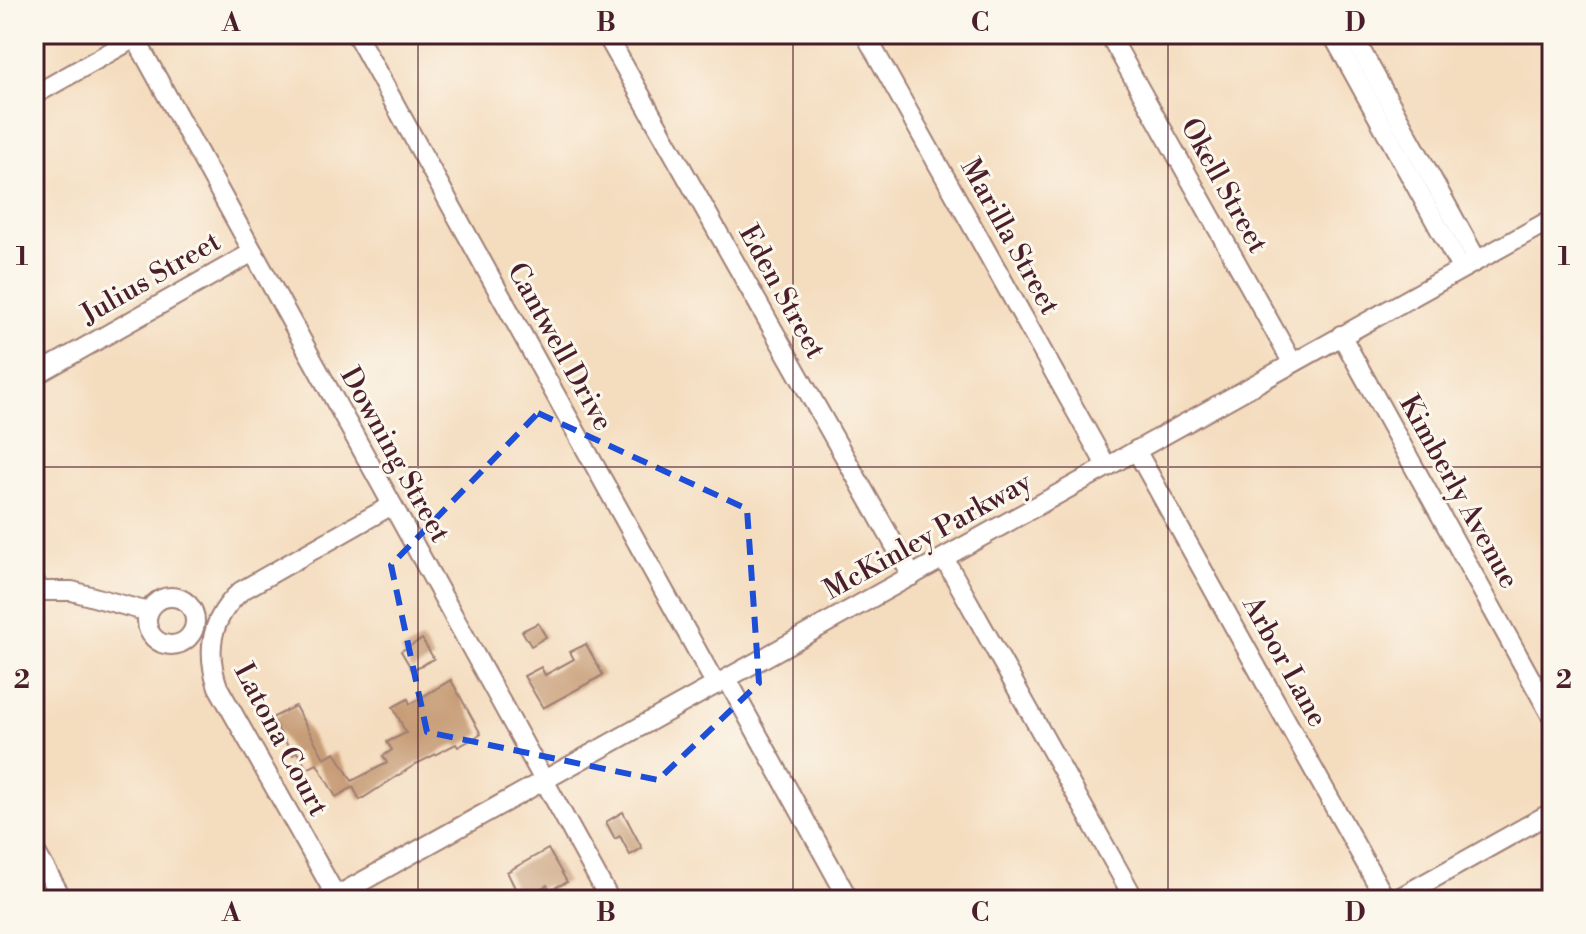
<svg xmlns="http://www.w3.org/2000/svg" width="1586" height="934" font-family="'Libre Bodoni',serif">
	<rect width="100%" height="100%" fill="#fbf7ec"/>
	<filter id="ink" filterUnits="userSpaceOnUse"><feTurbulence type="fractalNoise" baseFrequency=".0125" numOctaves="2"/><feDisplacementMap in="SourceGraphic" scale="16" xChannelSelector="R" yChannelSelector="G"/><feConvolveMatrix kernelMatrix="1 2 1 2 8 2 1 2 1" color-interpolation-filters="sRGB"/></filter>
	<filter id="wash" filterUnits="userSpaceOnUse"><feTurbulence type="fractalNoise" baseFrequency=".006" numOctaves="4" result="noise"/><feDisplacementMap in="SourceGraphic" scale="32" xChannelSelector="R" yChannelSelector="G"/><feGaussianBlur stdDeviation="1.8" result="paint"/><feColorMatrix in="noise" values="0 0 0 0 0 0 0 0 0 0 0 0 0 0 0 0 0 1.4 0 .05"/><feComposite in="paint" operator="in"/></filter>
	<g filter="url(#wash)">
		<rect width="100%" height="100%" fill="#f4dcbe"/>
		<g id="blocks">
			<g fill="#c79d77">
				<path d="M 538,623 L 546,637 L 531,646 L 522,631 Z"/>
				<path d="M 422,639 L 434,659 L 412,670 L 401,651 Z"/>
				<path d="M 586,644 L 603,675 L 543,708 L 524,676 L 541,667 L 545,675 L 574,659 L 570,652 Z"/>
				<path d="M 451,680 L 481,734 L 458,747 L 456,744 L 416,764 L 360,800 L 353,787 L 336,797 L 317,764 L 307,769 L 297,752 L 293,755 L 272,718 L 295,706 L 324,758 L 335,752 L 352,781 L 387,763 L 383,756 L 392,750 L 387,742 L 406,733 L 393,707 L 408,699 L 410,704 Z"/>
				<path d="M 623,812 L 642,848 L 630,855 L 620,836 L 615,839 L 606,822 Z"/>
				<path d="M 548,849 L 567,882 L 550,890 L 547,885 L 521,900 L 507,872 Z"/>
			</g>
		</g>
	</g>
	<g filter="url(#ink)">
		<use href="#blocks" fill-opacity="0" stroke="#9f7e74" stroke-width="2"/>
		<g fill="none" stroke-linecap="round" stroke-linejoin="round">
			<g stroke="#9f7e74" stroke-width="22">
				<g id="minor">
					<path d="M 133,34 L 610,900"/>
					<path d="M 356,34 L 716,685"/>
					<path d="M 606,34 L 912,576"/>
					<path d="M 865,34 L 1107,467"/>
					<path d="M 1109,34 L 1292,362"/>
					<path d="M 1332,34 L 1461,268"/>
					<path d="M 1352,34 L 1477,260"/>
					<path d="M 34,95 L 135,38"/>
					<path d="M 1341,335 L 1552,717"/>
					<path d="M 34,376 L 253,252"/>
					<path d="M 1136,450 L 1386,900"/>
					<path d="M 944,558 L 1135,900"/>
					<path d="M 34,580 L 40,591 L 72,591 L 148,612"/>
					<circle cx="171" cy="621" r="24"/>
					<path d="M 727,679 L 849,900"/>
					<path d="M 34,849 L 63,900"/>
					<path d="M 336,896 L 218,687 C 205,649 211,618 241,591 L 392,505"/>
					<path d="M 329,900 L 1552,219"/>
					<path d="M 1395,900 L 1552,812"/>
				</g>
			</g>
			<use href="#minor" stroke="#fff" stroke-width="18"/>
		</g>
	</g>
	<path fill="none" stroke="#1d4ed8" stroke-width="6" stroke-dasharray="16 10" stroke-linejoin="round" d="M 538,413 L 747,509 L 759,683 L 658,780 L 427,732 L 391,565 Z"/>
	<path fill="none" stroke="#4a1f2b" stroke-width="2" stroke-opacity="0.55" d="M 418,34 L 418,900M 793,34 L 793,900M 1168,34 L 1168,900M 34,467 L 1552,467"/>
	<g text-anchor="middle" stroke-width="6" stroke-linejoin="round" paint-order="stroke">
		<g font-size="28" fill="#4a1f2b" stroke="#fbf7ec">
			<text transform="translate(1225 185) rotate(61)" y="10">Okell Street</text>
			<text transform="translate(1011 236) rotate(61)" y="10">Marilla Street</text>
			<text transform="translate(150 277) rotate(-30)" y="10">Julius Street</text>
			<text transform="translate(783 291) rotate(61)" y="10">Eden Street</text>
			<text transform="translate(561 346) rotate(61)" y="10">Cantwell Drive</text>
			<text transform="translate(396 454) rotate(61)" y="10">Downing Street</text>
			<text transform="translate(1460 491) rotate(61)" y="10">Kimberly Avenue</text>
			<text transform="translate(927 535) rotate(-29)" y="10">McKinley Parkway</text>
			<text transform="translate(1286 661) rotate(61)" y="10">Arbor Lane</text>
			<text transform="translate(282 739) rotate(62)" y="10">Latona Court</text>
		</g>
	</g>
	<rect width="1586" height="934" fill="none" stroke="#fbf7ec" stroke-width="88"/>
	<rect x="44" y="44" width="1498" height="846" fill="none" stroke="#4a1f2b" stroke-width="3"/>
	<g font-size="26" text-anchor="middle" font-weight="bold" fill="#4a1f2b">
		<text x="231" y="31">A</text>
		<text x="606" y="31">B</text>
		<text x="980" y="31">C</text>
		<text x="1355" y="31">D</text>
		<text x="22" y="265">1</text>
		<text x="1564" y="265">1</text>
		<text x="22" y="688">2</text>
		<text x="1564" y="688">2</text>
		<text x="231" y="921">A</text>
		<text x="606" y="921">B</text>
		<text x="980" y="921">C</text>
		<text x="1355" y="921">D</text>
	</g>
</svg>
